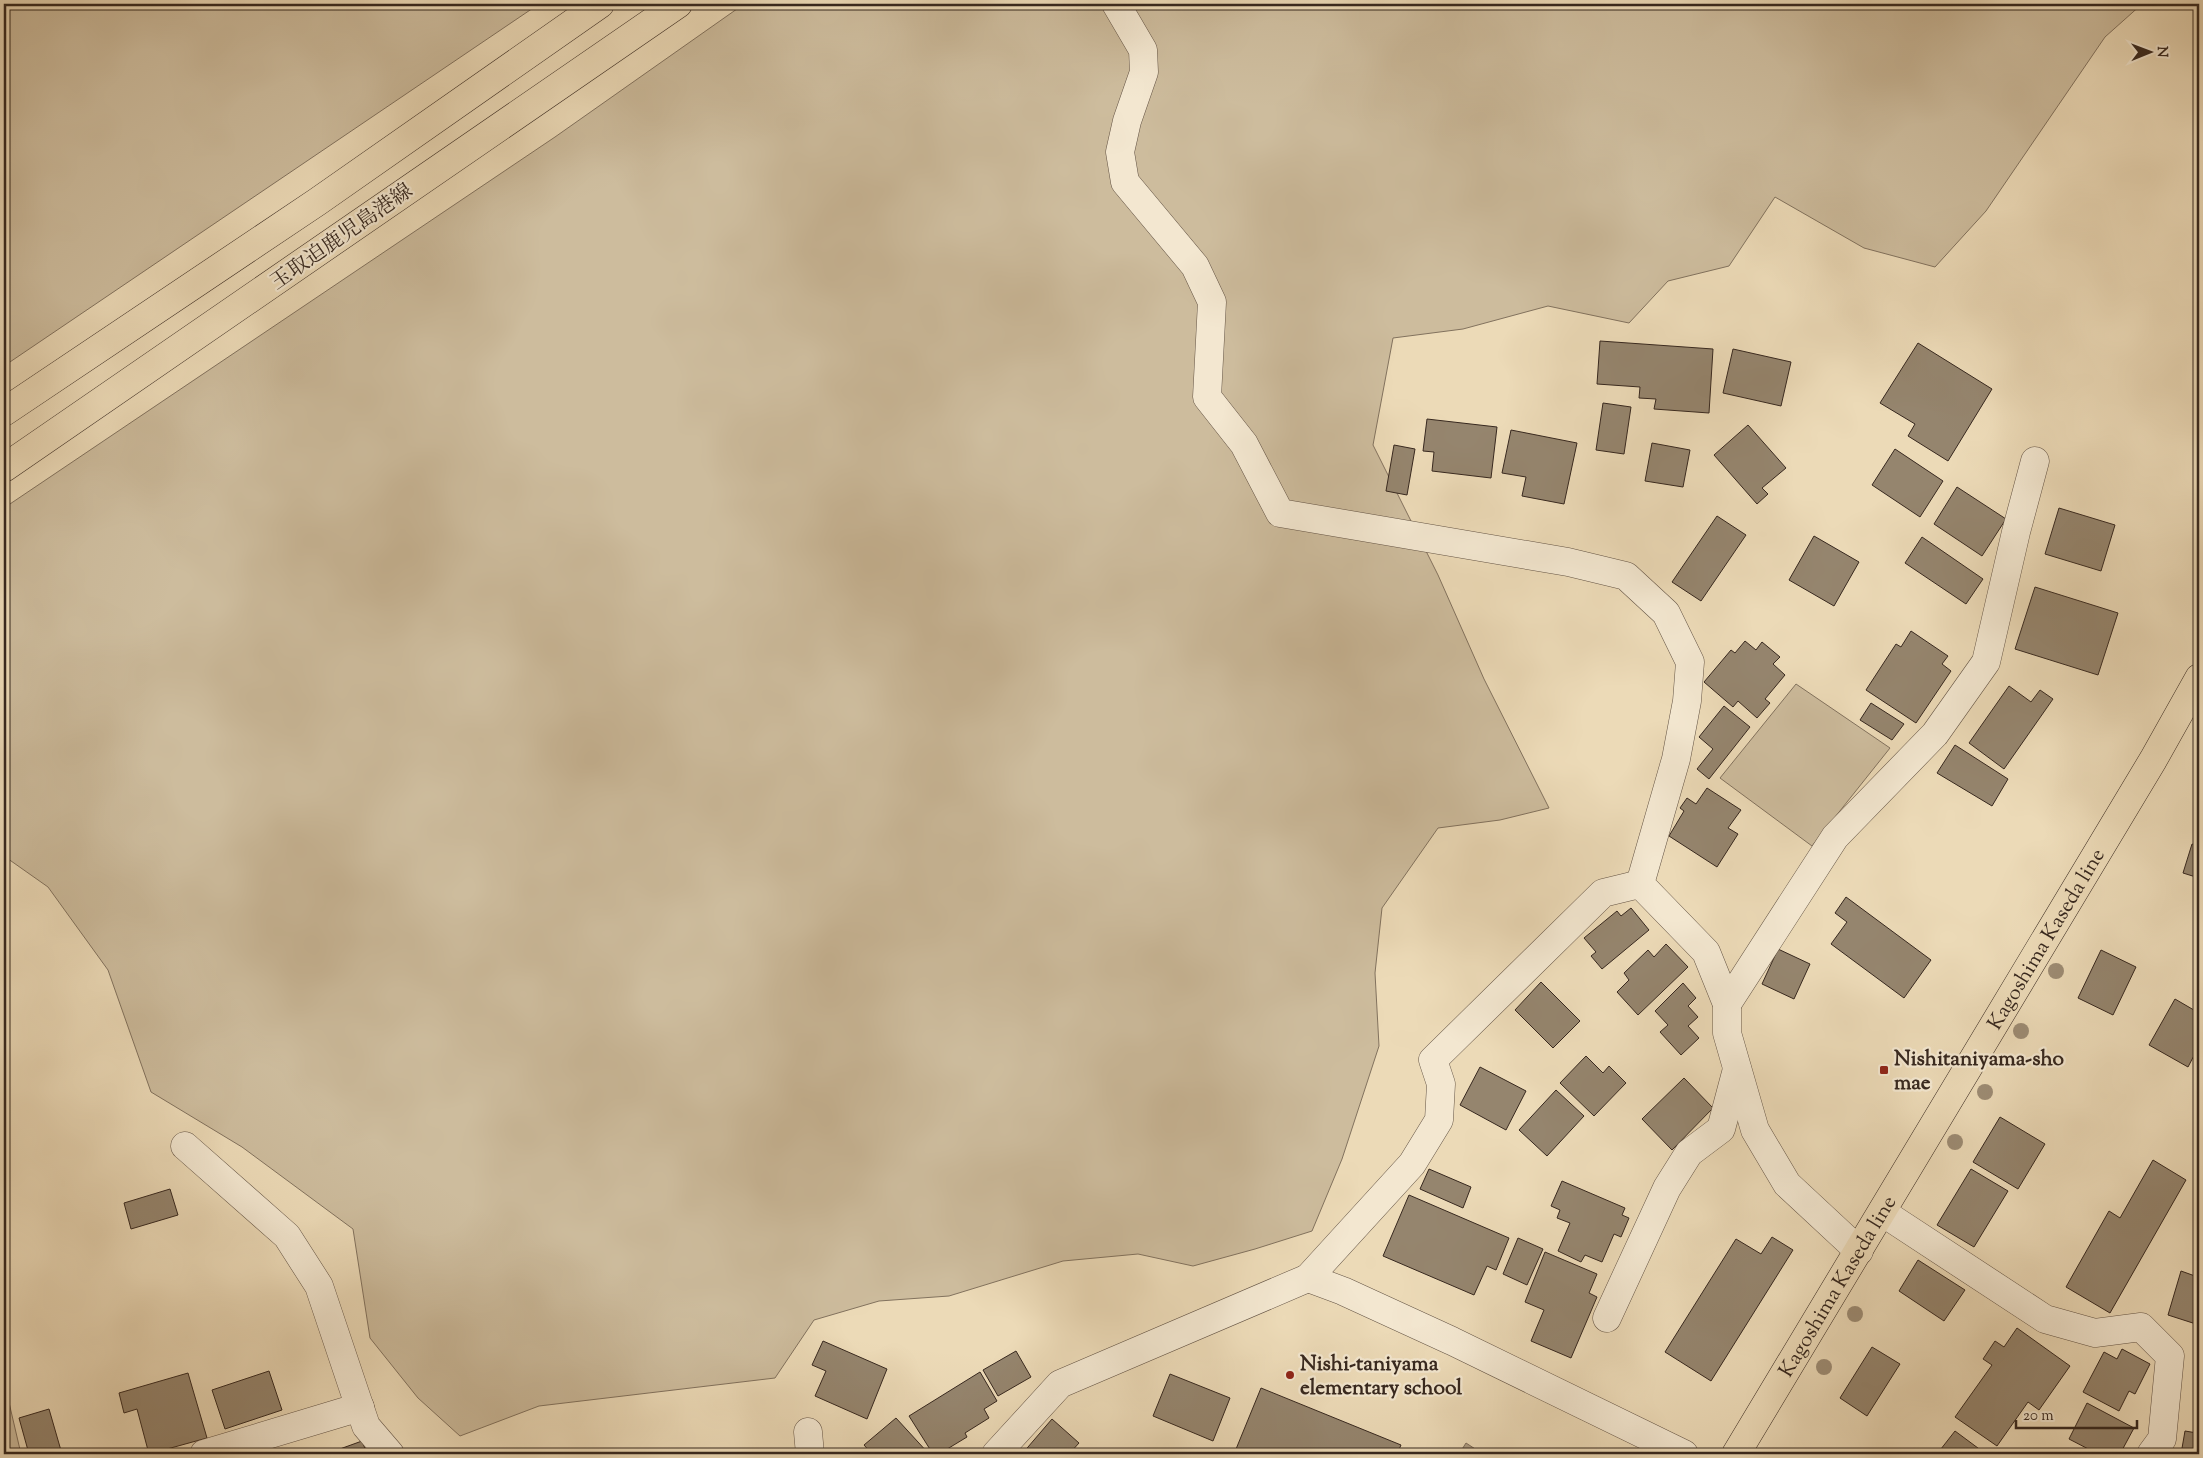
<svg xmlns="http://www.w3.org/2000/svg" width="2203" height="1458" font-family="'Sorts Mill Goudy','Noto Serif JP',serif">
	<rect width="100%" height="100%" fill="#ecdab7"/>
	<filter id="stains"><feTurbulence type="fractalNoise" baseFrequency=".004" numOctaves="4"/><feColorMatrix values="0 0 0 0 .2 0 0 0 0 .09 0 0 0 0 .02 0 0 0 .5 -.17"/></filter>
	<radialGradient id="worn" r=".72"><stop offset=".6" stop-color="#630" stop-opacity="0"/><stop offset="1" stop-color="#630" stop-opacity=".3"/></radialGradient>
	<g fill="#cdbc9d" stroke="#82725e">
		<path d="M 4,4 L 539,4 L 4,366 Z"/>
		<path d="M 744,4 L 2142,4 L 2105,37 L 1986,211 L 1935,267 L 1864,248 L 1775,197 L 1729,266 L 1668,281 L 1629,323 L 1548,306 L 1463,329 L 1393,338 L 1373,445 L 1438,575 L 1484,679 L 1549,808 L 1500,820 L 1438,828 L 1382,908 L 1375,973 L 1379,1046 L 1342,1159 L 1312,1231 L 1255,1249 L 1193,1266 L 1138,1254 L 1063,1261 L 949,1296 L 879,1301 L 814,1320 L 775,1378 L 539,1406 L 460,1436 L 418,1398 L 370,1338 L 353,1229 L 242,1147 L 151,1092 L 108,970 L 48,887 L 4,856 L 4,508 L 555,137 Z"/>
		<path d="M 1796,684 L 1890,748 L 1812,846 L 1720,778 Z"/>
		<path d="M 4,1381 L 21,1454 L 4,1454 Z"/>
	</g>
	<path fill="#ae9d83" stroke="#7e6e5b" d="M 1466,1443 L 1483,1454 L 1459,1454 Z"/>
	<g fill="#95856e" stroke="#37281f">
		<path d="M 1600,341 L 1713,349 L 1709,413 L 1654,409 L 1656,399 L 1639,398 L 1640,387 L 1597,384 Z"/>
		<path d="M 1918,343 L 1992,389 L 1948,461 L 1908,436 L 1915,424 L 1880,403 Z"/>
		<path d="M 1733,349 L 1791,362 L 1781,406 L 1723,393 Z"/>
		<path d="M 1603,403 L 1631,407 L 1624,454 L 1596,450 Z"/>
		<path d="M 1427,419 L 1497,427 L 1491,478 L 1432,471 L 1434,452 L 1423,451 Z"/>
		<path d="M 1748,425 L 1786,468 L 1762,488 L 1768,494 L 1757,504 L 1714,455 Z"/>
		<path d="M 1511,430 L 1577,443 L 1564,504 L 1522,496 L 1526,477 L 1502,473 Z"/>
		<path d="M 1652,443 L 1690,450 L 1683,487 L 1645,481 Z"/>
		<path d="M 1394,445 L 1415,449 L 1407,495 L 1386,491 Z"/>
		<path d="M 1895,449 L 1943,481 L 1920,517 L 1872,485 Z"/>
		<path d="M 1957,487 L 2006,519 L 1982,556 L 1934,524 Z"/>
		<path d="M 2059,508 L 2115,525 L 2101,571 L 2045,554 Z"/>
		<path d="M 1717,516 L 1746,535 L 1701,601 L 1672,582 Z"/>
		<path d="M 1814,536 L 1859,562 L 1834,606 L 1789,580 Z"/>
		<path d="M 1922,537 L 1983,579 L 1966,604 L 1905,563 Z"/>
		<path d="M 2035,587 L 2118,613 L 2098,675 L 2015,649 Z"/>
		<path d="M 1911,631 L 1948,656 L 1942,664 L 1951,671 L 1916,723 L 1866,690 L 1896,644 L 1901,647 Z"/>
		<path d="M 1745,641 L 1756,650 L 1762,642 L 1780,657 L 1773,664 L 1785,675 L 1765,699 L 1770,703 L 1757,718 L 1738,701 L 1733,707 L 1704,682 L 1731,650 L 1735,653 Z"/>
		<path d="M 2009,686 L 2031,702 L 2040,690 L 2053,699 L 2004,769 L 1969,743 Z"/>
		<path d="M 1871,703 L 1904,724 L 1892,740 L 1860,720 Z"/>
		<path d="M 1724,706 L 1750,727 L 1709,779 L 1697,769 L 1713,749 L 1699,737 Z"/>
		<path d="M 1955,745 L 2008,779 L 1992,806 L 1937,773 Z"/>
		<path d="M 1707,788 L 1741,810 L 1728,828 L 1738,834 L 1717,867 L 1669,836 L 1684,811 L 1680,808 L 1687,798 L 1696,804 Z"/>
		<path d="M 2192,844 L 2199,846 L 2199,878 L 2183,873 Z"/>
		<path d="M 1846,897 L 1931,960 L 1904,998 L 1831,944 L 1847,922 L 1835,913 Z"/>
		<path d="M 1631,908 L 1649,930 L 1602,969 L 1591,956 L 1596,952 L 1584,938 L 1617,911 L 1621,916 Z"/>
		<path d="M 1666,944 L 1688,967 L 1638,1015 L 1617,992 L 1629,980 L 1624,973 L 1648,950 L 1654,957 Z"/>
		<path d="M 1778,949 L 1810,964 L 1794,999 L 1762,984 Z"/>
		<path d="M 2101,950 L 2136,967 L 2113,1015 L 2078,998 Z"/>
		<path d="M 1541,982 L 1580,1021 L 1553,1048 L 1515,1010 Z"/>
		<path d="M 1683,983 L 1696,998 L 1688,1006 L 1698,1017 L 1688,1026 L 1699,1038 L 1681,1055 L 1660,1032 L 1668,1025 L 1655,1011 Z"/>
		<path d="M 2175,999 L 2199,1013 L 2199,1046 L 2188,1067 L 2149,1045 Z"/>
		<path d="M 1586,1056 L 1603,1073 L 1609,1066 L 1626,1083 L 1594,1116 L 1560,1083 Z"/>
		<path d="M 1480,1067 L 1526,1091 L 1506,1130 L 1460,1105 Z"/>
		<path d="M 1684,1078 L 1713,1108 L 1672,1150 L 1642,1119 Z"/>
		<path d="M 1556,1090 L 1584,1116 L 1547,1156 L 1519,1130 Z"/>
		<path d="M 2000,1117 L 2045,1144 L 2018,1189 L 1973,1162 Z"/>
		<path d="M 2153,1160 L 2186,1180 L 2110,1313 L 2066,1287 L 2109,1211 L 2120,1218 Z"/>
		<path d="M 1429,1169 L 1471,1187 L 1463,1208 L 1420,1189 Z"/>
		<path d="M 1971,1169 L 2008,1191 L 1974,1247 L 1937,1225 Z"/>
		<path d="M 1562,1181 L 1625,1208 L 1622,1215 L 1629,1218 L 1621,1237 L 1614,1234 L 1602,1262 L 1585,1255 L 1581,1262 L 1558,1251 L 1570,1223 L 1557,1218 L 1560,1210 L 1551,1206 Z"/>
		<path d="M 170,1189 L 178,1215 L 131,1229 L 124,1203 Z"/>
		<path d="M 1409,1195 L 1509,1238 L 1496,1270 L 1487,1266 L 1474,1295 L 1383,1256 Z"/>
		<path d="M 1772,1237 L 1793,1250 L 1711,1381 L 1665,1352 L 1736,1239 L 1761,1254 Z"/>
		<path d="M 1518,1238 L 1543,1249 L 1527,1285 L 1503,1274 Z"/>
		<path d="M 1545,1252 L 1597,1274 L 1589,1293 L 1597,1297 L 1571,1358 L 1531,1341 L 1544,1310 L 1525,1302 Z"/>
		<path d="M 1918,1260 L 1965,1290 L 1944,1321 L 1899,1291 Z"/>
		<path d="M 2199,1263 L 2199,1325 L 2168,1315 L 2181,1271 L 2195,1276 Z"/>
		<path d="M 2017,1328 L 2070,1366 L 2039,1410 L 2028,1402 L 1997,1446 L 1955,1417 L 1992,1365 L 1983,1359 L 1995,1341 L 2004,1347 Z"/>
		<path d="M 823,1341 L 887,1369 L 867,1419 L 815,1396 L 826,1371 L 812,1365 Z"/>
		<path d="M 1872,1347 L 1900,1364 L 1867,1416 L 1840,1398 Z"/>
		<path d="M 2122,1349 L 2150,1364 L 2135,1394 L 2129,1391 L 2119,1411 L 2083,1392 L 2104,1352 L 2117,1359 Z"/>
		<path d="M 1016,1351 L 1031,1377 L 998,1396 L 983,1370 Z"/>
		<path d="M 269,1371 L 282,1410 L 225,1429 L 212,1390 Z"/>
		<path d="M 980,1372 L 997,1401 L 984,1409 L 989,1418 L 965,1433 L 967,1437 L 939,1454 L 933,1454 L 909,1416 Z"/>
		<path d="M 188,1373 L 207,1438 L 149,1454 L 137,1409 L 124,1413 L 119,1393 Z"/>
		<path d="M 1170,1374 L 1230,1398 L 1213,1441 L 1153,1416 Z"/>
		<path d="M 1261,1388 L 1401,1445 L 1397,1454 L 1234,1454 Z"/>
		<path d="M 2087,1403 L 2134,1428 L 2120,1454 L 2098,1454 L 2069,1439 Z"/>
		<path d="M 49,1409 L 62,1454 L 29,1454 L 19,1418 Z"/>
		<path d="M 896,1418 L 929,1454 L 872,1454 L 864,1445 Z"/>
		<path d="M 1052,1419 L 1079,1443 L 1069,1454 L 1022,1454 Z"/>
		<path d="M 2199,1422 L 2199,1454 L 2181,1454 L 2185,1431 L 2197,1433 Z"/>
		<path d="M 1955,1431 L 1986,1454 L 1937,1454 Z"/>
		<path d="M 362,1441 L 366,1451 L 372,1449 L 374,1454 L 326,1454 Z"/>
	</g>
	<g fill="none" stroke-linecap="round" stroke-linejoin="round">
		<g stroke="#645445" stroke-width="29">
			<g id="minor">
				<path d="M 1116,4 L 1143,50 L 1144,72 L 1127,121 L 1120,152 L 1125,182 L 1195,266 L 1212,302 L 1207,397 L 1244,444 L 1280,513 L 1568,562 L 1626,576 L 1666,613 L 1690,662 L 1687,701 L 1676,759 L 1640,884 L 1706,952 L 1727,1004 L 1727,1033 L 1755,1130 L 1787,1184 L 1859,1251"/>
				<path d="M 1727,1004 L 1835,837 L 1935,734 L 1986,662 L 2016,532 L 2035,461"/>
				<path d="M 185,1146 L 287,1236 L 319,1286 L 366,1426 L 390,1454"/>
				<path d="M 1882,1212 L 2045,1319 L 2095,1333 L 2141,1327 L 2170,1356 L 2162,1439 L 2151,1454"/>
				<path d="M 1308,1278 L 1412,1164 L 1439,1120 L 1441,1084 L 1433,1060 L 1603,893 L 1640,884"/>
				<path d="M 1607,1318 L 1667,1188 L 1689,1153 L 1721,1129 L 1737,1069"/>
				<path d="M 808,1432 L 810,1454"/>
				<path d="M 204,1454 L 360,1407"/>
				<path d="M 996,1454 L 1060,1384 L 1308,1278 L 1343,1291 L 1452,1341 L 1684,1454"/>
			</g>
		</g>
		<g stroke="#37281f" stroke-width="29">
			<g id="major">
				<path d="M 4,412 L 317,202 L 600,4"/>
				<path d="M 4,468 L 678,4"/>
				<path id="s1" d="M 1736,1454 L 2153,760 L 2199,678"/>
			</g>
		</g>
		<use href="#minor" stroke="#f3e7d0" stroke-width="28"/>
		<use href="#major" stroke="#ecdab7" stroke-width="28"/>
	</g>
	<g fill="#9d8c74">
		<circle cx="2056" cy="971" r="8"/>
		<circle cx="2021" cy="1031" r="8"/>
		<circle cx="1985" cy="1092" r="8"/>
		<circle cx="1955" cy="1142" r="8"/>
		<circle cx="1855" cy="1314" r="8"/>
		<circle cx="1824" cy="1367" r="8"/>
	</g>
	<g fill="#8f2418" stroke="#f3e7d0" stroke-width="2">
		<rect x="1879" y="1065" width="10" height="10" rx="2.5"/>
		<circle cx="1290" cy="1375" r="5"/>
	</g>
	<g text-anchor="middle" stroke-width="4.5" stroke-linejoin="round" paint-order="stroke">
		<g font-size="21" fill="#37281f" stroke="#f3e7d0">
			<text transform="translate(341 236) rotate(-35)" y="7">玉取迫鹿児島港線</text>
			<text dy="7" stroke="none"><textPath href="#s1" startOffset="601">Kagoshima Kaseda line</textPath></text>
			<text dy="7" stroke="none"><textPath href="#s1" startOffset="196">Kagoshima Kaseda line</textPath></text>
		</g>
		<g font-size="21" font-weight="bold" fill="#37281f" stroke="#f3e7d0" text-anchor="start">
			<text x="1894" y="1065">Nishitaniyama-sho<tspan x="1894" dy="24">mae</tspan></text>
			<text x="1300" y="1370">Nishi-taniyama<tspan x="1300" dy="24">elementary school</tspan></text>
		</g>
	</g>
	<rect width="2203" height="1458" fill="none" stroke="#ecdab7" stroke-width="20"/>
	<rect x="5" y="5" width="2193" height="1448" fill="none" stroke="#37281f" stroke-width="2.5"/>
	<rect x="10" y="10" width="2183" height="1438" fill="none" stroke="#37281f"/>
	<g transform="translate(2150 52) rotate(89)" stroke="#f3e7d0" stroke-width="4" paint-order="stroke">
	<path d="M0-4L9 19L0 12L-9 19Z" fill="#37281f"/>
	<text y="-8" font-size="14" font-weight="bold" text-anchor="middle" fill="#37281f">N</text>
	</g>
	<path d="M2016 1420v8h121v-8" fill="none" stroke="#37281f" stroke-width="2.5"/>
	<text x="2023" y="1420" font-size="15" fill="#37281f" stroke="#f3e7d0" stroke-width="4" paint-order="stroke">20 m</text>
	<rect width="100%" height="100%" filter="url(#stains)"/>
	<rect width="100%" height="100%" fill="url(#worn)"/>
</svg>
